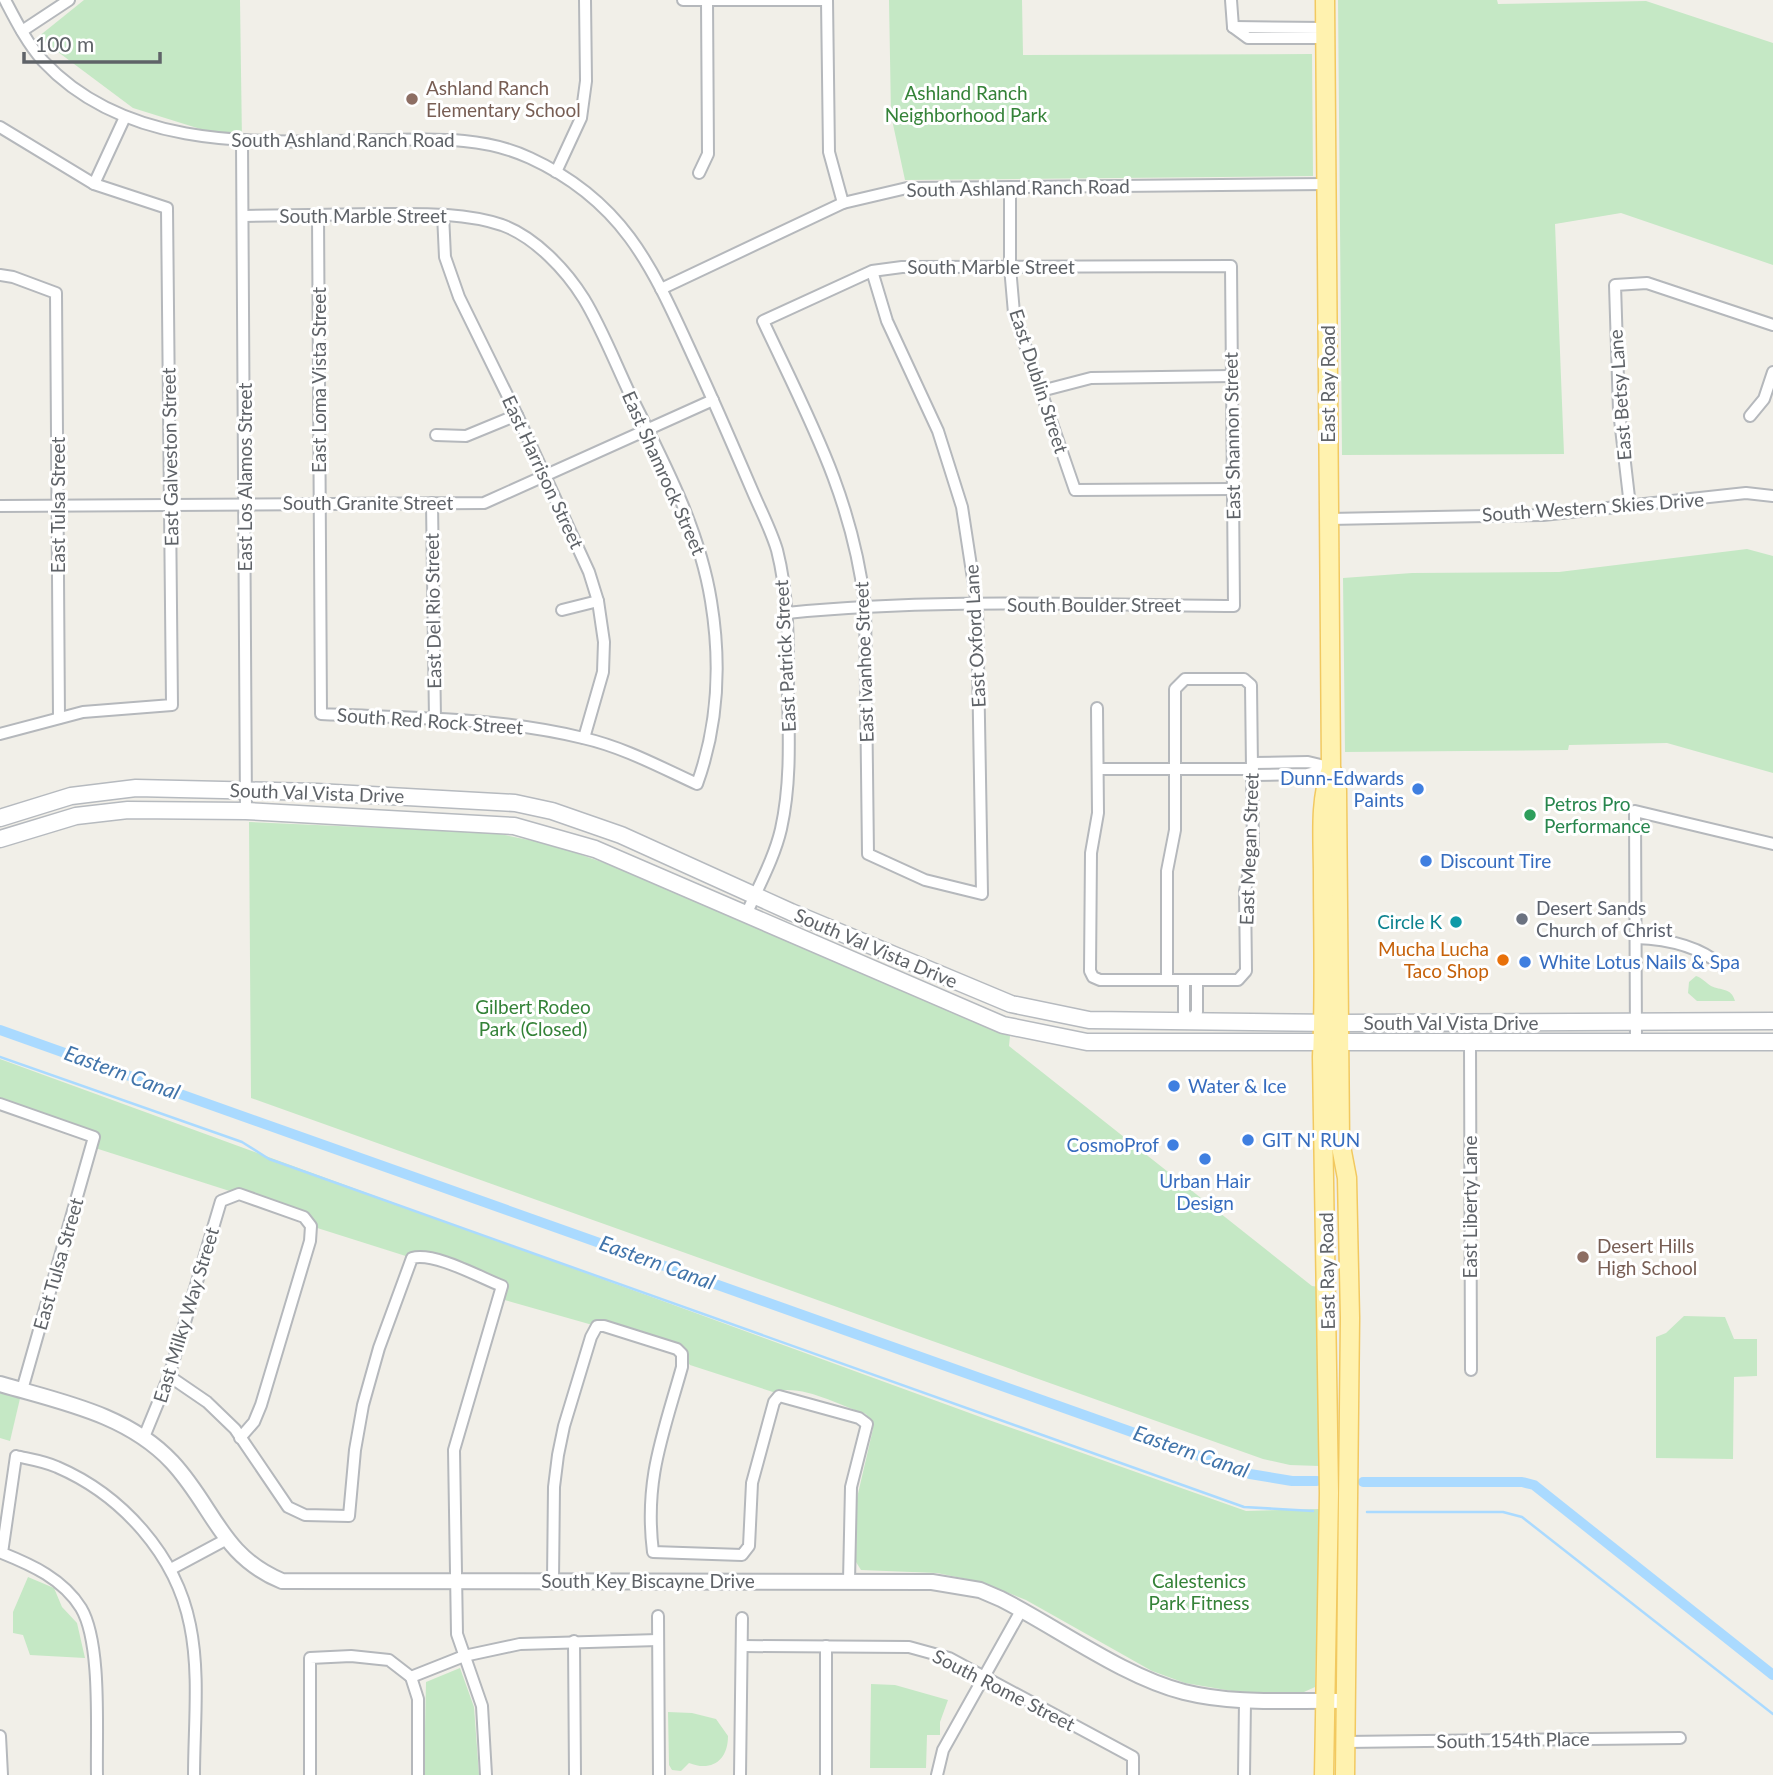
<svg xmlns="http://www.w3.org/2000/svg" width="1773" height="1775" font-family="Lato,sans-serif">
	<rect width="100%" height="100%" fill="#f1efe8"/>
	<g fill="#c5e8c5">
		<path d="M 84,0 L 240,0 L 242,142 L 133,108 L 38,37 Z"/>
		<path d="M 889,0 L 1022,0 L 1023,55 L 1312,54 L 1313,176 L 905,180 L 891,115 Z"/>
		<path d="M 1338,0 L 1497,0 L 1498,4 L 1646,1 L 1773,43 L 1773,265 L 1621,213 L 1555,224 L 1564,454 L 1342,455 Z"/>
		<path d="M 1747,549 L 1773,556 L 1773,773 L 1667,743 L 1569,745 L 1568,750 L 1345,752 L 1343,578 L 1412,573 L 1559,572 Z"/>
		<path d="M 249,822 L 495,833 L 553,845 L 616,867 L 1010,1036 L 1009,1046 L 1312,1286 L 1320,1287 L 1319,1466 L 1290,1465 L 1263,1459 L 251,1098 Z"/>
		<path d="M 1696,976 C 1702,978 1705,982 1711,986 C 1721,991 1731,987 1735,1001 L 1697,1001 L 1688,993 L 1689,982 Z"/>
		<path d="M 0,1059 L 986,1419 L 1246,1511 L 1320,1509 L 1315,1687 L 1304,1692 L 1244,1693 L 1185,1683 L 1152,1671 L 1026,1600 L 981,1582 L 937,1573 L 861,1570 L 856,1562 L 857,1498 L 873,1429 L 866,1414 C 839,1405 801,1383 773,1392 L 690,1365 L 677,1349 L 501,1299 L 502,1286 L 440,1261 L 412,1258 L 311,1226 L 239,1194 L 92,1147 L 94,1138 L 0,1104 Z"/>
		<path d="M 1684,1316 L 1725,1317 L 1734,1339 L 1757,1339 L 1757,1376 L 1734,1377 L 1733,1459 L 1656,1458 L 1656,1337 L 1666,1333 Z"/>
		<path d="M 0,1384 L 22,1390 L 10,1441 L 0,1438 Z"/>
		<path d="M 28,1577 L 54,1588 L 62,1607 L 77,1623 L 85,1658 L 30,1655 L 23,1635 L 13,1633 L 13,1612 Z"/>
		<path d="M 460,1668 L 474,1707 L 479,1775 L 424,1775 L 426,1682 Z"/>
		<path d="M 871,1684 L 895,1685 L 948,1700 L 940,1722 L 940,1735 L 927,1735 L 926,1768 L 870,1768 Z"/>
		<path d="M 668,1712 L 692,1713 L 716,1719 L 728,1736 C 728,1761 711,1772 689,1763 L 681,1771 L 672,1770 L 669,1765 Z"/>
	</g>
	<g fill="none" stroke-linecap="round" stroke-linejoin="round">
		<g stroke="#aadaff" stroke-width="2.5">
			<path d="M 0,1057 L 242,1142 L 269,1159 L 1244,1507 L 1313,1511"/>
			<path d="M 1367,1512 L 1503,1512 L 1522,1517 L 1773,1714"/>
		</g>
		<g stroke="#aadaff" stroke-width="10">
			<path d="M 0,1030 L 1250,1474 L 1292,1481 L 1317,1481"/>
			<path d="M 1363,1482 L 1522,1482 L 1534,1485 L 1773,1675"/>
		</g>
		<g stroke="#b5b8bc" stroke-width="14">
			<g id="minor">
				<path d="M 5,0 C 16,21 27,43 43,61 C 132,156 272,141 389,140 C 438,139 485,137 530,158 C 628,203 655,274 697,365 C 716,406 734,448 752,490 C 760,509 771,530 777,550 C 789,597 788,645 788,693 C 789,738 791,784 781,829 C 774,859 758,887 746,915"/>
				<path d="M 683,0 L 827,0 L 829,152 L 843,203"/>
				<path d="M 1231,0 L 1233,27"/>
				<path d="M 1233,27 L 1248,38 L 1325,38"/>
				<path d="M 1233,27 L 1325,28"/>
				<path d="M 22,31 L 69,0"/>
				<path d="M 0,127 L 94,184 L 167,208 L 172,705 L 83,712 L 0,734"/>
				<path d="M 242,142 L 246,811"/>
				<path d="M 556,172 L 581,118 L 586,81 L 585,0"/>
				<path d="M 699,173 L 708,154 L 707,0"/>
				<path d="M 94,184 L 125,117"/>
				<path d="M 1010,187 L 1010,267 L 1014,313 L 1075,490 L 1233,489"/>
				<path d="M 443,214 L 445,257 L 459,297 L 517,415 L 589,572 L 598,601 L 604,642 L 603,672 L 584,738"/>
				<path d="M 243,216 C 287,215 332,215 376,214 C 418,214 462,212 502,225 C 535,237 566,270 584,299 C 601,327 614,360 628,390 C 661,457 699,526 711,601 C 721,662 718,726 697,784 C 660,767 623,747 583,738 C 498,717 408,718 321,714 L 318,215"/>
				<path d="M 0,275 L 13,277 L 56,293 L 59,718"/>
				<path d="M 661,289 L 843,203 L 907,188 L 1326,184"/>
				<path d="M 1041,391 L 1091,378 L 1232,376"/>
				<path d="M 1750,416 L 1764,399 L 1773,372"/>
				<path d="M 436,435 L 466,436 L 517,415"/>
				<path d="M 432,503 L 435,719"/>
				<path d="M 0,506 L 484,503 L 713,400"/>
				<path d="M 1630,506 L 1619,411 L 1615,285 L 1647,283 L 1773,325"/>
				<path d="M 1329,519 L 1543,515 L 1746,493 L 1773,496"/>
				<path d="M 562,610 L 598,601"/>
				<path d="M 787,613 C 935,598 1085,605 1234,606 L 1231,266 L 902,267 L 872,271 L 763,321 C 809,419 852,496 865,605 L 868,854 L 925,880 L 982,894 L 977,605 L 962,507 L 938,431 L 887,321 L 872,271"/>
				<path d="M 1097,708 L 1098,813 L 1091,853 L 1090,971 L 1093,977 L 1100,980 L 1238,980 L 1246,971 L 1245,891 L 1253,851 L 1251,685 L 1244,679 L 1185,679 L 1175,689 L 1175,830 L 1167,871 L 1167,980"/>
				<path d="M 1252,763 L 1308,762 L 1329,767"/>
				<path d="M 1098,769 L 1253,769"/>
				<path d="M 1253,775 L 1307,774 L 1331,768"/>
				<path d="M 1636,938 C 1666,939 1699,946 1722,966"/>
				<path d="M 1184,980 L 1184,1012 L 1189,1022 L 1197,1012 L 1197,980"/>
				<path d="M 1470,1043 L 1471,1370"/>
				<path d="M 1636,1043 L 1635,811 L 1773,844"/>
				<path d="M 0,1104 L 94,1137 L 22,1390"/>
				<path d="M 169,1376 L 207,1402 L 235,1429 L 288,1507 L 305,1515 L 349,1516 L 355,1450 L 363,1405 L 379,1348 L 412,1258 C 435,1252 479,1277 502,1286 L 454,1450 L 457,1634 L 482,1706 L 486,1775"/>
				<path d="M 144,1437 L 169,1376 L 221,1201 L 239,1194 L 304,1217 L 311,1226 L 310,1241 L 261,1405 L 254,1422 L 240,1438"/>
				<path d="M 171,1569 L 227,1539"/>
				<path d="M 553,1580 L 554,1487 L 558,1455 L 564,1426 L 591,1337 L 597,1326 L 604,1326 L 677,1349 L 682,1354 L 682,1367 C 663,1435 644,1480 653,1552 L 742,1555 L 749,1546 L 752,1483 L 774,1402 L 779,1396 L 859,1418 L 867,1424 L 851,1487 L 849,1581"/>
				<path d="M 658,1616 L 659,1775"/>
				<path d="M 574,1641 L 575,1775"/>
				<path d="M 742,1646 L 909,1647 L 949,1658 L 1133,1757 L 1133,1775"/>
				<path d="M 826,1646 L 826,1775"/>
				<path d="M 411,1677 L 464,1656 L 520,1644 L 658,1640"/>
				<path d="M 411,1677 L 418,1699 L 418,1775"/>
				<path d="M 0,1736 L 2,1775"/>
				<path d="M 1345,1742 L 1680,1738"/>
				<path d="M 97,1775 C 96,1733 102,1643 81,1608 C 63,1579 32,1565 2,1553 L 16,1456 C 29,1459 44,1461 57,1467 C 122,1495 176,1555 190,1625 C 200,1673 194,1726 194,1775"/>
				<path d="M 310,1775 L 310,1658 L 351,1656 L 389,1660 L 411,1677"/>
				<path d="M 740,1775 L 742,1618"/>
				<path d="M 937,1775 L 943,1750 L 1022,1609"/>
				<path d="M 1244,1775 L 1245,1701"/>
			</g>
		</g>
		<g stroke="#b5b8bc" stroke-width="18">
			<path id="tertiary" d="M 0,1384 C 61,1402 127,1414 172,1462 C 214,1507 221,1556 282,1581 L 932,1582 L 980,1590 L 1001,1599 C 1058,1628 1124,1677 1184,1692 C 1236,1705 1291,1700 1345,1701"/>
		</g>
		<g stroke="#b6babf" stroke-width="19">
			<g id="secondary">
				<path d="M 0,818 L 71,796 L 136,788 L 317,792 L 515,803 L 552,811 L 621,835 L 791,912 L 1011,1004 L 1089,1020 L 1339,1023 L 1773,1021"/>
				<path d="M 0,839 L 76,816 L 128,810 L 246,811 L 514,826 L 595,849 L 1003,1025 L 1087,1042 L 1773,1042"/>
			</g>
		</g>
		<g stroke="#f2c960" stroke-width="21">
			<g id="primary">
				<path d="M 1325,0 L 1331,768 L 1337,790 L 1340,1141 L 1347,1178 L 1350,1318 L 1345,1775"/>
				<path d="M 1324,1775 L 1329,1493 L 1322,1057 C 1325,996 1323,935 1323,875 C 1323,839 1319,802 1331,769"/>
			</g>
		</g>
		<use href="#minor" stroke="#fff" stroke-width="10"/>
		<use href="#tertiary" stroke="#fff" stroke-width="14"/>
		<use href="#secondary" stroke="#fff" stroke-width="16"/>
		<use href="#primary" stroke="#fff2af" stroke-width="18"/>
	</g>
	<g fill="#8d6e63" stroke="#fff" stroke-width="2.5">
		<circle cx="412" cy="99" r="7"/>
		<circle cx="1583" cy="1257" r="7"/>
	</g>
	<g fill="#3f7fe0" stroke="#fff" stroke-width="2.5">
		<circle cx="1418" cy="789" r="7"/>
		<circle cx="1426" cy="861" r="7"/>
		<circle cx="1525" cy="962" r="7"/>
		<circle cx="1174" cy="1086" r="7"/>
		<circle cx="1248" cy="1140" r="7"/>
		<circle cx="1173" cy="1145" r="7"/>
		<circle cx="1205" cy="1159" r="7"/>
	</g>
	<circle fill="#2e9e5b" stroke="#fff" stroke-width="2.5" cx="1530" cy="815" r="7"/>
	<circle fill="#6b7280" stroke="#fff" stroke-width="2.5" cx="1522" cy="919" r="7"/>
	<circle fill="#0f9aa8" stroke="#fff" stroke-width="2.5" cx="1456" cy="922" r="7"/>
	<circle fill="#e8710a" stroke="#fff" stroke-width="2.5" cx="1503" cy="960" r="7"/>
	<g text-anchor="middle" stroke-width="6" stroke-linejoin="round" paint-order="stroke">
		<g font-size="19" fill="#785e54" stroke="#fff" text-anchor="start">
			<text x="426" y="95">Ashland Ranch<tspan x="426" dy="22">Elementary School</tspan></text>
			<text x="1597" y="1253">Desert Hills<tspan x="1597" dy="22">High School</tspan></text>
		</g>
		<g font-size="19" fill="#348238" stroke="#fff">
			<text x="966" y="100">Ashland Ranch<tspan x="966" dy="22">Neighborhood Park</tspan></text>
			<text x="533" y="1014">Gilbert Rodeo<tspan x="533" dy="22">Park (Closed)</tspan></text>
			<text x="1199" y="1588">Calestenics<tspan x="1199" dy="22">Park Fitness</tspan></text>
		</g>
		<g font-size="19" fill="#5f6368" stroke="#fff">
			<text x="343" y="147">South Ashland Ranch Road</text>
			<text transform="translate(1018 188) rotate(-1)" y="7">South Ashland Ranch Road</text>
			<text x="363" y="223">South Marble Street</text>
			<text x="991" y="274">South Marble Street</text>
			<text transform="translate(319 380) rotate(-90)" y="7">East Loma Vista Street</text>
			<text transform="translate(1039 381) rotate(72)" y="7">East Dublin Street</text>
			<text transform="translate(1328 384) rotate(-90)" y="7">East Ray Road</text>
			<text transform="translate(1620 395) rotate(-94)" y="7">East Betsy Lane</text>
			<text transform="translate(1232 436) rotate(-91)" y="7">East Shannon Street</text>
			<text transform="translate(170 457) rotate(-91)" y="7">East Galveston Street</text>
			<text transform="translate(543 472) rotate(65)" y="7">East Harrison Street</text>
			<text transform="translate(664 473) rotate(66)" y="7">East Shamrock Street</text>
			<text transform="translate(245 477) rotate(-90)" y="7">East Los Alamos Street</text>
			<text x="368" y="510">South Granite Street</text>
			<text transform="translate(58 505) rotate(-90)" y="7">East Tulsa Street</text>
			<text transform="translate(1593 507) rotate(-4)" y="7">South Western Skies Drive</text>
			<text x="1094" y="612">South Boulder Street</text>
			<text transform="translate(433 611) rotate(-91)" y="7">East Del Rio Street</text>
			<text transform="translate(975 636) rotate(-93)" y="7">East Oxford Lane</text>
			<text transform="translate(785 656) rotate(-93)" y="7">East Patrick Street</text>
			<text transform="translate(864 662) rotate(-92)" y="7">East Ivanhoe Street</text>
			<text transform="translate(430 721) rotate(4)" y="7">South Red Rock Street</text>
			<text transform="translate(317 793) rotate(2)" y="7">South Val Vista Drive</text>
			<text transform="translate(1249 849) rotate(-88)" y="7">East Megan Street</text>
			<text transform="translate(876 948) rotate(23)" y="7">South Val Vista Drive</text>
			<text x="1451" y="1030">South Val Vista Drive</text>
			<text transform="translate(1470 1207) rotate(-90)" y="7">East Liberty Lane</text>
			<text transform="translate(58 1264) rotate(-74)" y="7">East Tulsa Street</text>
			<text transform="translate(1327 1271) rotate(-91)" y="7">East Ray Road</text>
			<text transform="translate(186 1315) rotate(-73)" y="7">East Milky Way Street</text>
			<text x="648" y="1588">South Key Biscayne Drive</text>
			<text transform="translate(1004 1690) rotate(27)" y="7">South Rome Street</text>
			<text transform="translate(1513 1740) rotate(-1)" y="7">South 154th Place</text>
		</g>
		<g font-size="19" fill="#366cbe" stroke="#fff" text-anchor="start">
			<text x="1404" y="785" text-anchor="end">Dunn-Edwards<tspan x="1404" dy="22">Paints</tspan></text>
			<text x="1440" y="868">Discount Tire</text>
			<text x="1539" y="969">White Lotus Nails &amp; Spa</text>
			<text x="1188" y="1093">Water &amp; Ice</text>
			<text x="1262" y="1147">GIT N' RUN</text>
			<text x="1159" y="1152" text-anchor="end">CosmoProf</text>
			<text x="1205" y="1188" text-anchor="middle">Urban Hair<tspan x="1205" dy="22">Design</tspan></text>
		</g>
		<g font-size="19" fill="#27864d" stroke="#fff" text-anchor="start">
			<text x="1544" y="811">Petros Pro<tspan x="1544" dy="22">Performance</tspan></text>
		</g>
		<g font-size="19" fill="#5b616d" stroke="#fff" text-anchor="start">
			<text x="1536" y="915">Desert Sands<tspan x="1536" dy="22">Church of Christ</tspan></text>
		</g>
		<g font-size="19" fill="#0d838f" stroke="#fff" text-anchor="end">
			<text x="1442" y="929">Circle K</text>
		</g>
		<g font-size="19" fill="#c56008" stroke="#fff" text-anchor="end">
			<text x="1489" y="956">Mucha Lucha<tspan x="1489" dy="22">Taco Shop</tspan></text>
		</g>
		<g font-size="21" font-style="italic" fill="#4174aa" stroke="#fff">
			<text transform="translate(122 1073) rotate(20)" y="7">Eastern Canal</text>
			<text transform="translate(657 1263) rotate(20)" y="7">Eastern Canal</text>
			<text transform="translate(1191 1452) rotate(19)" y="7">Eastern Canal</text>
		</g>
	</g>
	<path d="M24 52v10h136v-10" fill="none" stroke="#5f6368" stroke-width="3.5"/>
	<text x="35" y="52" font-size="21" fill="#5f6368" stroke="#ffffff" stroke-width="5" paint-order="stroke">100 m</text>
</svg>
